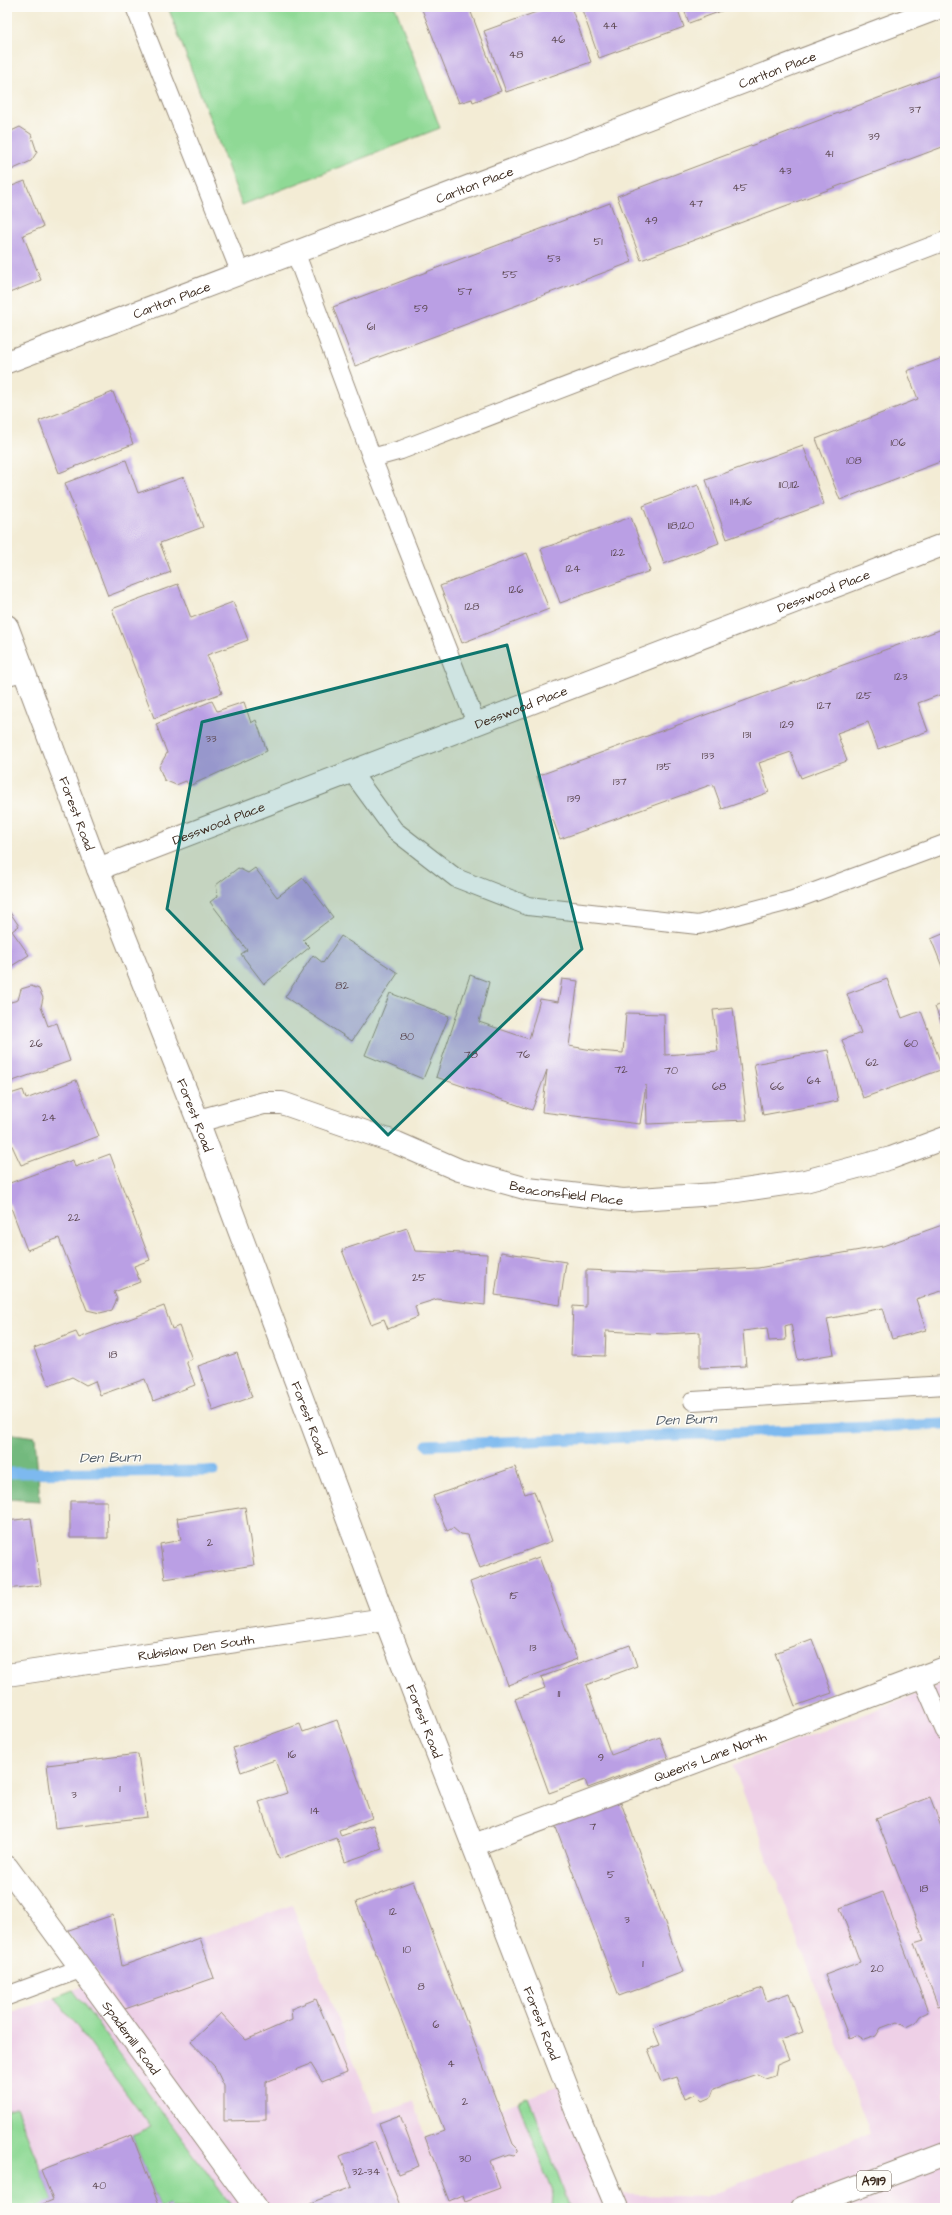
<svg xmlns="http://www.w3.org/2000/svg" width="952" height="2215" font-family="'Architects Daughter',sans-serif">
	<rect width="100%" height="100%" fill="#fdfcf7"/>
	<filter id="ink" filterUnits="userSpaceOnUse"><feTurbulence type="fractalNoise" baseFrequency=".025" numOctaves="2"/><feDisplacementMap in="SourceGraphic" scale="8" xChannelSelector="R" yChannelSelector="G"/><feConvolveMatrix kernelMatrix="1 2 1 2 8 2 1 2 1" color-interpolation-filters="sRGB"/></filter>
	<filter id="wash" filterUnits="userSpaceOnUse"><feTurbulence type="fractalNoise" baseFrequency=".012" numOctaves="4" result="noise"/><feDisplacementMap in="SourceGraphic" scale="16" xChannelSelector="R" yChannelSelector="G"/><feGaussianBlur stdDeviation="0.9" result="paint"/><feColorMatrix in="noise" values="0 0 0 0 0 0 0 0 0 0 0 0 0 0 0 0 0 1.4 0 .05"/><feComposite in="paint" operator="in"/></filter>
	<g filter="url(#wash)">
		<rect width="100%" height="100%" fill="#f3ecd5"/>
		<path fill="#eed0e7" d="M 945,1683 L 945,2208 L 7,2208 L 7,2015 L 102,1979 L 122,1966 L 292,1905 L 375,2114 L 413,2101 L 425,2137 L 566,2083 L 611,2194 L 703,2197 L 870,2133 L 733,1765 Z"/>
		<g fill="#8fd995" stroke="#65825a">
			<path d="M 168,7 L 395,7 L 440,128 L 242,205 Z"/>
			<path d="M 73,1990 L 233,2208 L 171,2208 L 169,2204 L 160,2208 L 132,2135 L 151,2127 L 55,1997 Z"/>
			<path d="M 528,2097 L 570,2207 L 570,2208 L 552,2208 L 553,2195 L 518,2102 Z"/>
			<path d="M 16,2107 L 53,2200 L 39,2208 L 7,2208 L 7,2110 Z"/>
		</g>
		<path fill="#73b97e" stroke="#57724e" d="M 7,1433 L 35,1437 L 40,1501 L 7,1499 Z"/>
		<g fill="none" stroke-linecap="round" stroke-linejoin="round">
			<g stroke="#7db9ef" stroke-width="11">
				<path d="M 427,1445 L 945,1424"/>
				<path d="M 7,1473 L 214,1471"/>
			</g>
		</g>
		<g id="blocks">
			<g fill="#ba9fe4">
				<path d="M 421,7 L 469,7 L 501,91 L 473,102 L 472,99 L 459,103 Z"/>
				<path d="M 550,7 L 571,7 L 591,62 L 506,92 L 484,31 Z"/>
				<path d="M 581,7 L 677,7 L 684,27 L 599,58 Z"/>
				<path d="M 683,7 L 732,7 L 689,23 Z"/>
				<path d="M 945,73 L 945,146 L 641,260 L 617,196 Z"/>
				<path d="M 20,127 L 31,134 L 37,152 L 31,161 L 7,172 L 7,133 Z"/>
				<path d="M 25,181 L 43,227 L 23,235 L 41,280 L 7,294 L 7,188 Z"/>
				<path d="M 610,203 L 632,262 L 355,366 L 333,307 Z"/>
				<path d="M 945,357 L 945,460 L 840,500 L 816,439 L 918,399 L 907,371 Z"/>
				<path d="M 113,392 L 133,444 L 59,473 L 39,421 Z"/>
				<path d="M 803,445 L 824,504 L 727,539 L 706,480 Z"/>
				<path d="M 126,460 L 138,493 L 184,477 L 203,527 L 160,543 L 171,572 L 108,596 L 65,483 Z"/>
				<path d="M 698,485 L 719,543 L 664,564 L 643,506 Z"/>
				<path d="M 631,517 L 650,571 L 560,603 L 541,549 Z"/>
				<path d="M 527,553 L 549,609 L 462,643 L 440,586 Z"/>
				<path d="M 178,584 L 191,618 L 233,602 L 248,640 L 207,655 L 222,693 L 154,718 L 112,609 Z"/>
				<path d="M 945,628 L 945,693 L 918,703 L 928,731 L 878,749 L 868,722 L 837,733 L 847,761 L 825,769 L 801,778 L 791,752 L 759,763 L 769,792 L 748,800 L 722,809 L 713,784 L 560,839 L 537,776 Z"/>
				<path d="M 212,701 L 217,711 L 244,702 L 251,723 L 256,720 L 267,751 L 189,786 L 186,781 L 176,785 L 164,780 L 159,767 L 167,753 L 156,724 Z"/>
				<path d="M 238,868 L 248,873 L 255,868 L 277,897 L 303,878 L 333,917 L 303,940 L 310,947 L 264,984 L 241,954 L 247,950 L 210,902 L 218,896 L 216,885 Z"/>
				<path d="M 7,908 L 19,926 L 12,931 L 29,955 L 7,969 Z"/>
				<path d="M 945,933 L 945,974 L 931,939 Z"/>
				<path d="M 341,936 L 398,973 L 352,1041 L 285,997 L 313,955 L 323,963 Z"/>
				<path d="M 470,975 L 489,982 L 479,1022 L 529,1039 L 540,999 L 558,1002 L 562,979 L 578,981 L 569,1046 L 598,1051 L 623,1053 L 626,1013 L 664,1014 L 665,1055 L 718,1051 L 713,1010 L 733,1008 L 747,1120 L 647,1124 L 646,1085 L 640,1124 L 542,1112 L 547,1070 L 532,1110 L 436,1077 Z"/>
				<path d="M 887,979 L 902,1018 L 921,1011 L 943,1069 L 863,1098 L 842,1040 L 861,1033 L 847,994 Z"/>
				<path d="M 31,986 L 39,989 L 43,998 L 41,1007 L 48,1026 L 57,1023 L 70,1061 L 7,1083 L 7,1003 L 18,1000 L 21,989 Z"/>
				<path d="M 390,993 L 449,1016 L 423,1079 L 365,1055 Z"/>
				<path d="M 945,1002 L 945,1032 L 935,1007 Z"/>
				<path d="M 828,1050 L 838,1101 L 763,1115 L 754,1064 Z"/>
				<path d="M 76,1080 L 99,1136 L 21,1165 L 7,1135 L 7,1095 L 23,1090 L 26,1099 Z"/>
				<path d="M 110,1154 L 150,1260 L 134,1266 L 140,1282 L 114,1292 L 117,1299 L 112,1310 L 100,1313 L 87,1310 L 59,1238 L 27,1250 L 7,1197 L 7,1184 L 73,1160 L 75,1167 Z"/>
				<path d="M 945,1224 L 945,1290 L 916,1299 L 926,1330 L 892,1339 L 883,1308 L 827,1319 L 834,1354 L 798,1360 L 791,1324 L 785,1326 L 786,1340 L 769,1341 L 767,1328 L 743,1331 L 746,1366 L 700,1368 L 700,1332 L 666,1334 L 606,1331 L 605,1356 L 571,1355 L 573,1306 L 586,1307 L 586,1270 L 665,1273 L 758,1268 L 883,1246 Z"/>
				<path d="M 407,1228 L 415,1251 L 487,1254 L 485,1305 L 437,1299 L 415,1306 L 418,1317 L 388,1329 L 384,1319 L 371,1324 L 342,1250 Z"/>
				<path d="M 501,1252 L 566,1262 L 560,1305 L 495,1295 Z"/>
				<path d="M 164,1306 L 172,1329 L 179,1326 L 192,1359 L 186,1361 L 195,1385 L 153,1401 L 145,1379 L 100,1395 L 95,1381 L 86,1385 L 72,1377 L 49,1386 L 34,1348 L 76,1332 L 79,1338 Z"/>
				<path d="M 237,1353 L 252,1397 L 213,1411 L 198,1366 Z"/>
				<path d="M 515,1467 L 525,1494 L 534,1491 L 552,1541 L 480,1568 L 468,1535 L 460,1534 L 453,1528 L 447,1531 L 433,1496 Z"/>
				<path d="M 70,1501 L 107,1501 L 108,1538 L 70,1538 Z"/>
				<path d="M 245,1507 L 254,1565 L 165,1579 L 160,1544 L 181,1540 L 177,1518 Z"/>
				<path d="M 31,1518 L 41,1585 L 7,1589 L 7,1521 Z"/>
				<path d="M 539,1557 L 577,1659 L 508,1685 L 470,1582 Z"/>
				<path d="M 812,1639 L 832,1693 L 795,1706 L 775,1653 Z"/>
				<path d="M 630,1645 L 637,1666 L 586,1685 L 611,1755 L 660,1737 L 668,1758 L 588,1788 L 585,1780 L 549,1793 L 515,1699 L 545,1688 L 541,1677 Z"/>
				<path d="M 337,1720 L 372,1818 L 339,1830 L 341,1836 L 373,1825 L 382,1849 L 345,1862 L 337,1838 L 279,1859 L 259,1802 L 287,1793 L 275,1760 L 241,1772 L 233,1748 L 300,1724 L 303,1732 Z"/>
				<path d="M 138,1754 L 147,1817 L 55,1828 L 47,1765 Z"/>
				<path d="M 616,1789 L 683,1972 L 619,1996 L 551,1814 Z"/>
				<path d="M 930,1797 L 945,1836 L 945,2004 L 938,2006 L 914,1943 L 924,1940 L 876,1818 Z"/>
				<path d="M 413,1881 L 513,2144 L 518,2149 L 517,2152 L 514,2155 L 509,2154 L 490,2161 L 500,2188 L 465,2201 L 463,2195 L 449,2201 L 425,2137 L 444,2130 L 356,1902 Z"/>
				<path d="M 883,1892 L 928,2012 L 920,2016 L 916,2022 L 906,2027 L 897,2022 L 881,2028 L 876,2036 L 864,2040 L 856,2035 L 849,2038 L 825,1975 L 860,1962 L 840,1908 Z"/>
				<path d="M 113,1915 L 122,1966 L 200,1938 L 214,1978 L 125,2009 L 66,1931 Z"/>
				<path d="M 762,1988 L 767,2001 L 789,1993 L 803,2032 L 781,2040 L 789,2060 L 777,2065 L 775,2075 L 765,2078 L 757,2074 L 722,2086 L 714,2089 L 711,2097 L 702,2101 L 695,2094 L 685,2098 L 677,2077 L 661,2082 L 648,2049 L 660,2045 L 653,2028 Z"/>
				<path d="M 316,1999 L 347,2072 L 322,2082 L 311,2064 L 266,2082 L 266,2120 L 224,2121 L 224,2086 L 215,2067 L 191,2041 L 221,2013 L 246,2040 L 292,2020 L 291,2009 Z"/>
				<path d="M 400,2115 L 419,2166 L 398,2174 L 379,2123 Z"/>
				<path d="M 132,2135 L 160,2208 L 170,2204 L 171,2208 L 39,2208 L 38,2206 L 53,2200 L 41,2170 Z"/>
				<path d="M 375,2142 L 401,2208 L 307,2208 L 311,2206 L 310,2203 L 352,2187 L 340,2156 Z"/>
			</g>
		</g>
	</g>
	<g filter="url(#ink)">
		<use href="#blocks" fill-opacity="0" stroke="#978b7a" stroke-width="1"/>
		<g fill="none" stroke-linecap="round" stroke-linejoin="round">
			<g stroke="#978b7a" stroke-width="20">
				<g id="service">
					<path d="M 135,7 L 241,274"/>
					<path d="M 296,254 L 372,458 L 476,723"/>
					<path d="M 372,458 L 401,450 L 945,241"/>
					<path d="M 351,771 L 394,830 L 456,878 L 528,906 L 698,925 L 793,900 L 945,844"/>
					<path d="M 693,1401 L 945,1385"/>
					<path d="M 922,1678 L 945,1731"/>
					<path d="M 7,1996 L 80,1969"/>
				</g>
			</g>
			<g stroke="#978b7a" stroke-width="24">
				<g id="minor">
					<path id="s1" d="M 7,362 L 941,7"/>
					<path d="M 7,674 L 23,670"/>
					<path id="s2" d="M 98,869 L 945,544"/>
					<path id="s3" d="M 198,1121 L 264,1103 L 282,1103 L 397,1143 L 459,1170 L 528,1189 L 623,1200 L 716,1194 L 805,1181 L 891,1158 L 945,1138"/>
					<path id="s4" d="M 7,1675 L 385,1619"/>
					<path id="s5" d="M 474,1845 L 945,1668"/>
					<path id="s6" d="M 7,1867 L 256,2208"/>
				</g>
			</g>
			<g stroke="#978b7a" stroke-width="24">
				<g id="tertiary">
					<path id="s7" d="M 7,626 L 98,869 L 198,1121 L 385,1619 L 577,2113 L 617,2208"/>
				</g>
			</g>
			<g stroke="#978b7a" stroke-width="24">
				<path id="primary" d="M 802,2208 L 945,2154"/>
			</g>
			<use href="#service" stroke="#fff" stroke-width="18"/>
			<use href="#minor" stroke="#fff" stroke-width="22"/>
			<use href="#tertiary" stroke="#fff" stroke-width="22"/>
			<use href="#primary" stroke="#fff" stroke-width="22"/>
		</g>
	</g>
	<path fill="#0f766e" fill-opacity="0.2" stroke="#0f766e" stroke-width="3" stroke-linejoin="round" d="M 507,645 L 582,949 L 388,1135 L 167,909 L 202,722 Z"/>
	<g text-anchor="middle" stroke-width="3" stroke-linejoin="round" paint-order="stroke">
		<g font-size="11" fill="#5b4750">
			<text x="610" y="29">44</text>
			<text x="558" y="43">46</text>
			<text x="516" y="58">48</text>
			<text x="915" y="113">37</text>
			<text x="874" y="140">39</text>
			<text x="829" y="157">41</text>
			<text x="785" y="174">43</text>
			<text x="740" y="191">45</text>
			<text x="696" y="207">47</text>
			<text x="651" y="224">49</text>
			<text x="598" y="245">51</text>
			<text x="554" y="262">53</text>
			<text x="510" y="278">55</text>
			<text x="465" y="295">57</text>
			<text x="421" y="312">59</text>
			<text x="371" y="330">61</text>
			<text x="898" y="446">106</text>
			<text x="854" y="464">108</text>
			<text x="789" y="488">110,112</text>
			<text x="741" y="505">114,116</text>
			<text x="681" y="529">118,120</text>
			<text x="618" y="556">122</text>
			<text x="573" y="572">124</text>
			<text x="516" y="593">126</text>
			<text x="472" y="610">128</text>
			<text x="901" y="680">123</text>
			<text x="864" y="699">125</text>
			<text x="824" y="709">127</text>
			<text x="787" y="728">129</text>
			<text x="747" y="738">131</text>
			<text x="211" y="742">33</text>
			<text x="708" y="759">133</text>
			<text x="664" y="770">135</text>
			<text x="620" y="785">137</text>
			<text x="574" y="802">139</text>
			<text x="342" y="989">82</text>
			<text x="407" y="1040">80</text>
			<text x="36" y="1047">26</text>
			<text x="911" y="1047">60</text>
			<text x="471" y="1058">78</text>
			<text x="523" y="1058">76</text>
			<text x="872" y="1066">62</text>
			<text x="621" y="1073">72</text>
			<text x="671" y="1074">70</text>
			<text x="814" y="1084">64</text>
			<text x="719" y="1090">68</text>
			<text x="777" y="1090">66</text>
			<text x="49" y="1121">24</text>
			<text x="74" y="1221">22</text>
			<text x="419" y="1281">25</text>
			<text x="113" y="1358">18</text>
			<text x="210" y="1546">2</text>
			<text x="514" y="1599">15</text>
			<text x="533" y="1651">13</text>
			<text x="559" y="1697">11</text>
			<text x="292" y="1758">16</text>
			<text x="601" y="1761">9</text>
			<text x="120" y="1792">1</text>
			<text x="74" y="1798">3</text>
			<text x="315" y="1814">14</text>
			<text x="593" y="1830">7</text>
			<text x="611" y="1878">5</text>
			<text x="924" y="1892">18</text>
			<text x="393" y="1915">12</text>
			<text x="627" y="1923">3</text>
			<text x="407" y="1953">10</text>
			<text x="643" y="1967">1</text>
			<text x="877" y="1972">20</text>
			<text x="421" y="1990">8</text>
			<text x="436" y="2028">6</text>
			<text x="451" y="2067">4</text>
			<text x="465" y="2105">2</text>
			<text x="465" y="2162">30</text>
			<text x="366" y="2175">32-34</text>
			<text x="99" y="2189">40</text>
		</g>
		<rect fill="#fdfcf7" stroke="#75695f" stroke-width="1" x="857" y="2171" width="34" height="20" rx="3"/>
		<g font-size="12" font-weight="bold" fill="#3b2a1e">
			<text x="874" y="2185">A9119</text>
		</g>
		<g font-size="13" fill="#3b2a1e" stroke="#fdfcf7">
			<text dy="5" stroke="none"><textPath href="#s1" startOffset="824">Carlton Place</textPath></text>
			<text dy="5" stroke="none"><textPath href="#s1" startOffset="500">Carlton Place</textPath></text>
			<text dy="5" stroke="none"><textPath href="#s1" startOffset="176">Carlton Place</textPath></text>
			<text dy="5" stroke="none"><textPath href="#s2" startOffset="777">Desswood Place</textPath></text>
			<text dy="5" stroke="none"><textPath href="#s2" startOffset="453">Desswood Place</textPath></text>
			<text dy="5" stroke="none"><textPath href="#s7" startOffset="200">Forest Road</textPath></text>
			<text dy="5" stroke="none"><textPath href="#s2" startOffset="129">Desswood Place</textPath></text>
			<text dy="5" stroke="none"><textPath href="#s7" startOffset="524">Forest Road</textPath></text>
			<text dy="5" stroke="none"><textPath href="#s3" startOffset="386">Beaconsfield Place</textPath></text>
			<text dy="5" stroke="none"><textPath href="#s7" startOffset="848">Forest Road</textPath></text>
			<text dy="5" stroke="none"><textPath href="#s4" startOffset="191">Rubislaw Den South</textPath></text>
			<text dy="5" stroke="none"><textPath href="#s7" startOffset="1172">Forest Road</textPath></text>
			<text dy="5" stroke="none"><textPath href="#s5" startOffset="252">Queen's Lane North</textPath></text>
			<text dy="5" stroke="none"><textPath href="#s7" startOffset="1496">Forest Road</textPath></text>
			<text dy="5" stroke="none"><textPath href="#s6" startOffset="211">Spademill Road</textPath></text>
		</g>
		<g font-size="14" font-style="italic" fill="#525c67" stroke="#fdfcf7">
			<text transform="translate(686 1419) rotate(-2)" y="5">Den Burn</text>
			<text transform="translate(110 1457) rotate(-1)" y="5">Den Burn</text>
		</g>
	</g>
	<rect width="952" height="2215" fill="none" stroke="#fdfcf7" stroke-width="24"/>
</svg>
